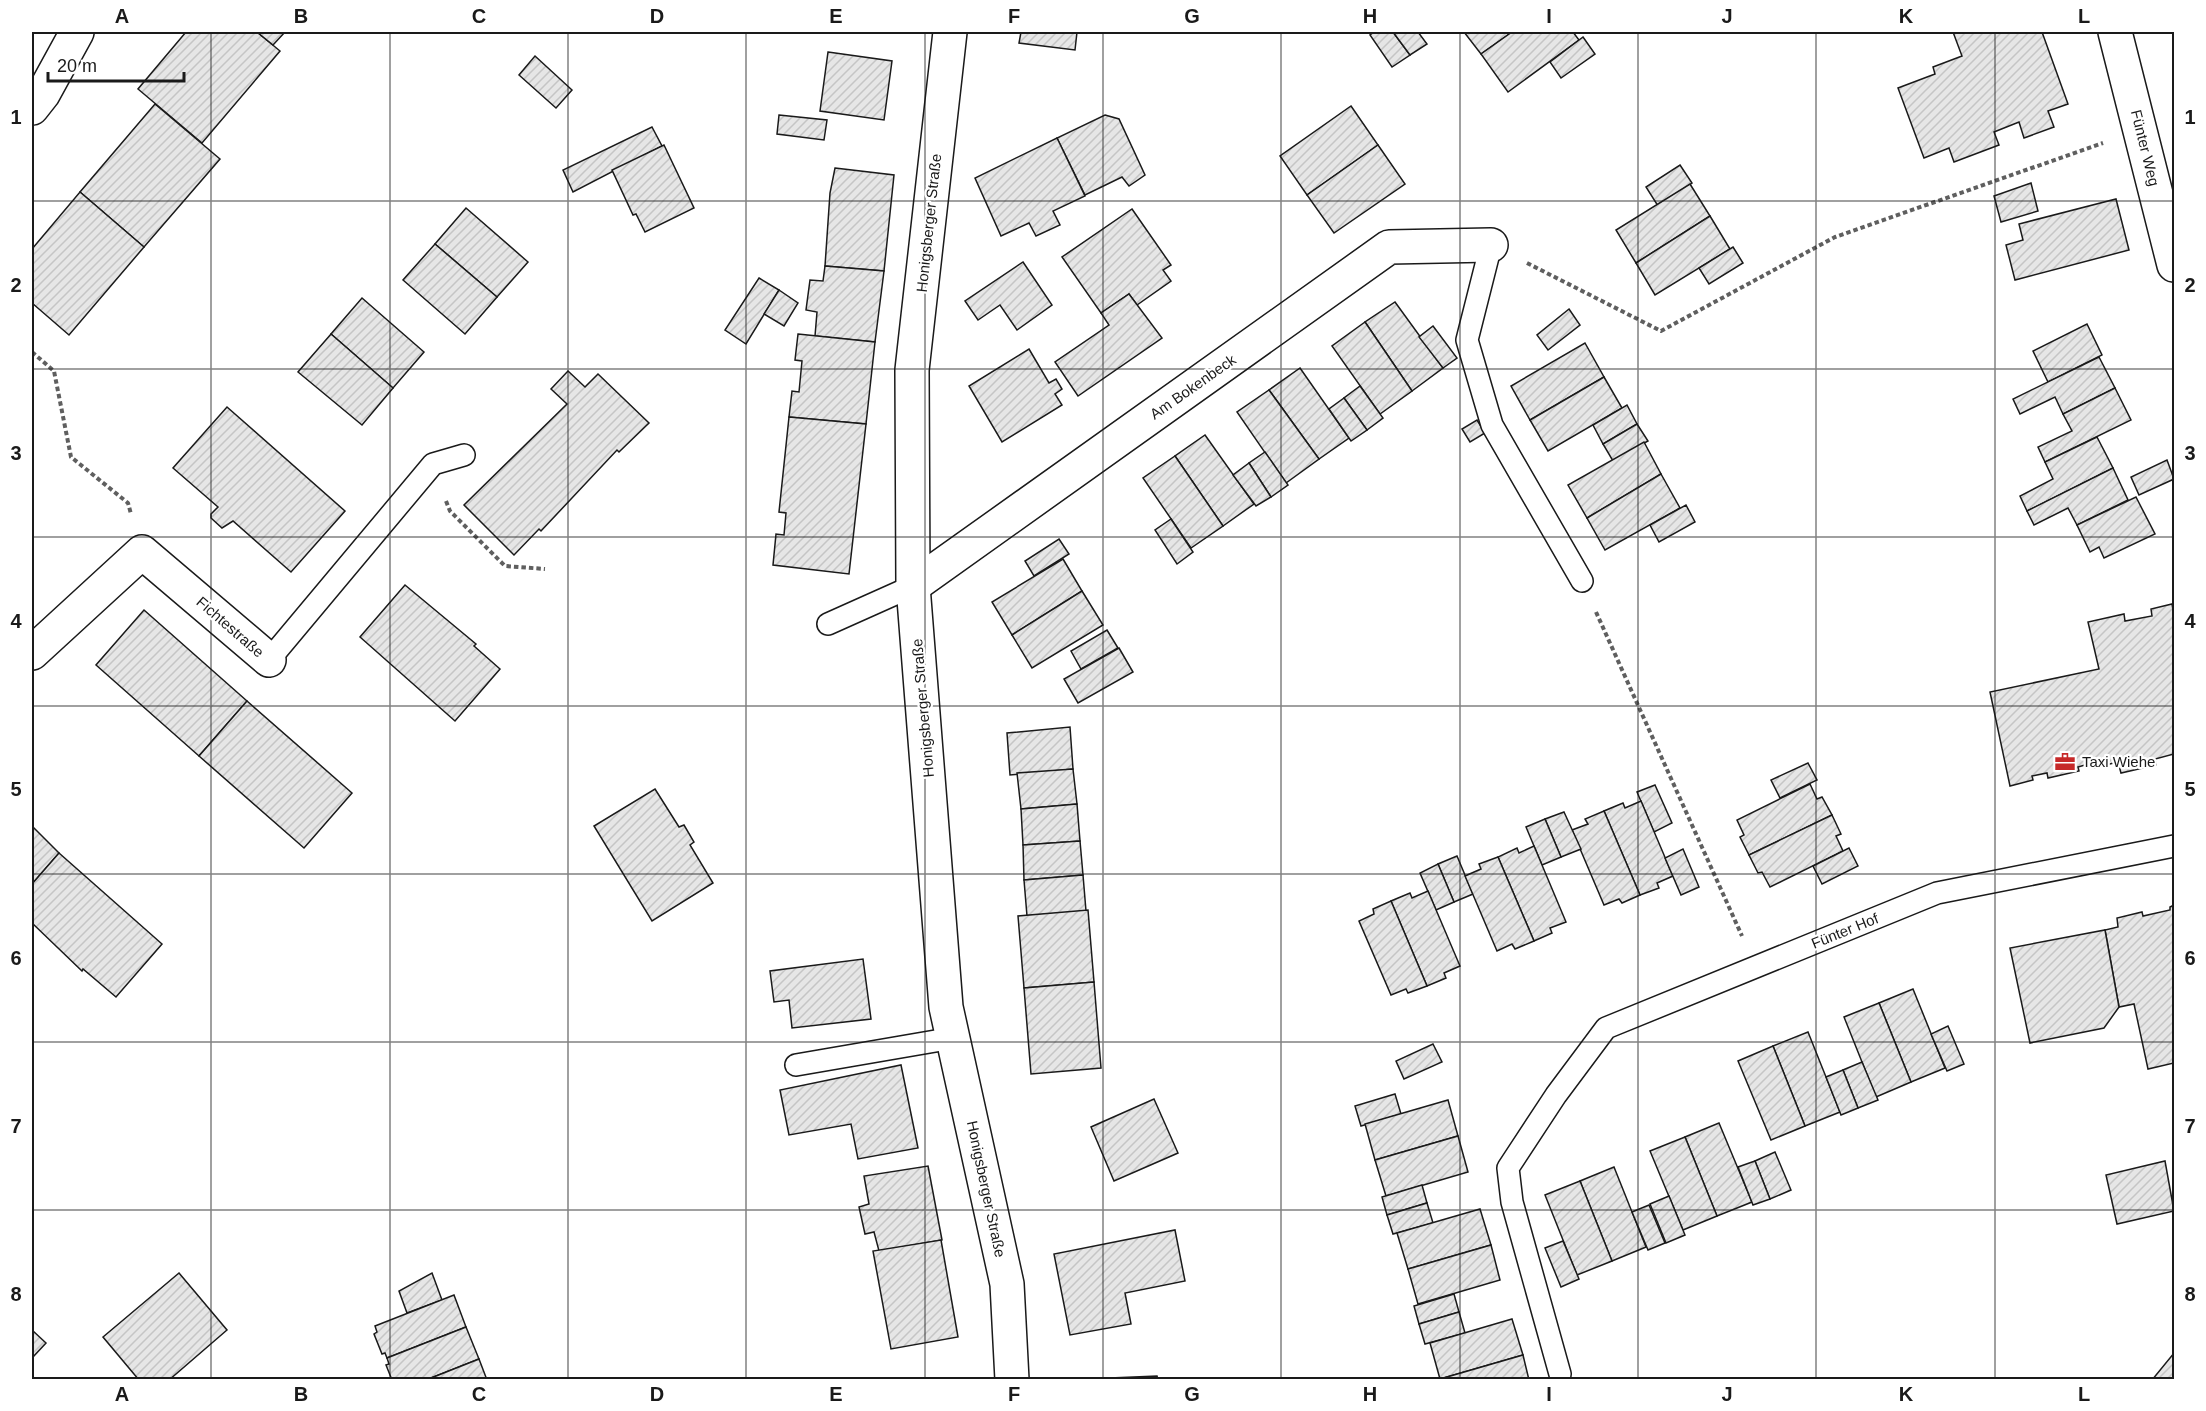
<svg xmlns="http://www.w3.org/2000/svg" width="2206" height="1411" font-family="Arial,sans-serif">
	<defs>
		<pattern id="building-hatch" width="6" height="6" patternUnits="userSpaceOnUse" patternTransform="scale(1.5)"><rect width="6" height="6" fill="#e6e6e6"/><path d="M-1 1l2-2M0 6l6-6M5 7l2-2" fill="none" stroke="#c5c5c5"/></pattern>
	</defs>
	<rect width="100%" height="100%" fill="#fff"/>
	<g fill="url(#building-hatch)" stroke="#1a1a1a" stroke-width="1.5">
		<path d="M 186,32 L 257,32 L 280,51 L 202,143 L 138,89 Z"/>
		<path d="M 257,32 L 285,32 L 273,45 Z"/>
		<path d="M 1021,32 L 1077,32 L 1075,50 L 1019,43 Z"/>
		<path d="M 1374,32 L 1393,32 L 1410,55 L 1392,67 L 1370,35 Z"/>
		<path d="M 1393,32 L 1418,32 L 1427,44 L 1410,55 Z"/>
		<path d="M 1464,32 L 1512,32 L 1481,54 Z"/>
		<path d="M 1512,32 L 1573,32 L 1579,40 L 1508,92 L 1481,54 Z"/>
		<path d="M 1953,32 L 2042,32 L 2068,104 L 2048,111 L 2054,127 L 2024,138 L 2019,122 L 1994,132 L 1999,145 L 1954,162 L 1949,148 L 1924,158 L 1898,88 L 1935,74 L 1933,67 L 1962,56 Z"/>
		<path d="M 1583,37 L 1595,54 L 1561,78 L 1550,62 Z"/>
		<path d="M 828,52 L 892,61 L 884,120 L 820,111 Z"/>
		<path d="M 535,56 L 572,90 L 556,108 L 519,75 Z"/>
		<path d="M 155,104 L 220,159 L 144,247 L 80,192 Z"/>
		<path d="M 1351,106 L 1378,145 L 1307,195 L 1280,156 Z"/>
		<path d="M 779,115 L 827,120 L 824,140 L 777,134 Z"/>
		<path d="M 1105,115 L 1119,119 L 1145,175 L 1129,186 L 1122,177 L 1085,195 L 1057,138 Z"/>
		<path d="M 652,127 L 662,146 L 573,192 L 563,170 Z"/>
		<path d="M 1057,138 L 1085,196 L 1053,211 L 1060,225 L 1036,236 L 1029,223 L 1001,236 L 975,178 Z"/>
		<path d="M 664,145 L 694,208 L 645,232 L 636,214 L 633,215 L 612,170 Z"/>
		<path d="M 1378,145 L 1405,184 L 1334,233 L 1307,195 Z"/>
		<path d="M 1680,165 L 1692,183 L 1658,206 L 1646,187 Z"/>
		<path d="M 835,168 L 894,175 L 884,271 L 825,266 L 830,193 Z"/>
		<path d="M 2031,183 L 2038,211 L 2001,222 L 1994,196 Z"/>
		<path d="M 1690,184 L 1710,216 L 1636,263 L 1616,230 Z"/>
		<path d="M 80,192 L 144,247 L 69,335 L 32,303 L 32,249 Z"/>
		<path d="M 2116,199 L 2129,250 L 2015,280 L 2006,245 L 2023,240 L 2019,224 Z"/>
		<path d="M 466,208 L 528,262 L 497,297 L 435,244 Z"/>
		<path d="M 1132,209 L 1171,265 L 1163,270 L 1171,281 L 1137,305 L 1129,294 L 1101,313 L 1062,257 Z"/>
		<path d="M 1710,216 L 1730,249 L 1655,295 L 1636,263 Z"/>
		<path d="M 435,244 L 497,297 L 465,334 L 403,280 Z"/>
		<path d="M 1733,247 L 1743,263 L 1709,284 L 1699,268 Z"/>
		<path d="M 1023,262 L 1052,305 L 1017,330 L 1000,305 L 978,320 L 965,301 Z"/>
		<path d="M 825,266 L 884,271 L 875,342 L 815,336 L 817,312 L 806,310 L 810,280 L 823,281 Z"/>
		<path d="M 759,278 L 779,290 L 746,344 L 725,330 Z"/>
		<path d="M 779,290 L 798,303 L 784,326 L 764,314 Z"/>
		<path d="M 1129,294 L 1162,338 L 1078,396 L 1055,362 L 1109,325 L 1101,313 Z"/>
		<path d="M 362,298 L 424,352 L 393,388 L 331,334 Z"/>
		<path d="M 1395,302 L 1443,368 L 1412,391 L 1365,322 Z"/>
		<path d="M 1569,309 L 1580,325 L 1548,350 L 1537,335 Z"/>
		<path d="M 1365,322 L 1412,391 L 1380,414 L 1332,346 Z"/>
		<path d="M 2087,324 L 2102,355 L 2048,382 L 2033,351 Z"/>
		<path d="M 1433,326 L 1457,358 L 1443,368 L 1419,337 Z"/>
		<path d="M 331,334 L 393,388 L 362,425 L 298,372 Z"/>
		<path d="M 798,334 L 875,342 L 866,424 L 789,417 L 792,391 L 799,392 L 802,361 L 795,360 Z"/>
		<path d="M 1585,343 L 1604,377 L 1530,420 L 1511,386 Z"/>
		<path d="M 1029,349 L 1049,383 L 1056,379 L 1062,389 L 1055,394 L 1062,405 L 1002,442 L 969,386 Z"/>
		<path d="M 2099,357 L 2115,388 L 2063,414 L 2055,397 L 2020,414 L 2013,399 Z"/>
		<path d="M 1300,368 L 1349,438 L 1319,459 L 1269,390 Z"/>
		<path d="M 568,371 L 585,387 L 598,374 L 649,423 L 619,452 L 617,450 L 541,531 L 539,529 L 514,555 L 464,505 L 567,404 L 551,389 Z"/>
		<path d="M 1604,377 L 1622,408 L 1548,451 L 1530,420 Z"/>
		<path d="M 1360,386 L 1383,418 L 1367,430 L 1344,398 Z"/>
		<path d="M 2115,388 L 2131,420 L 2045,462 L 2038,447 L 2072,431 L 2063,414 Z"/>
		<path d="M 1269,390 L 1319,459 L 1286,483 L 1237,412 Z"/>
		<path d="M 1344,398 L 1367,430 L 1351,441 L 1329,409 Z"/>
		<path d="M 1627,405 L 1637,424 L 1603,444 L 1593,425 Z"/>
		<path d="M 227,407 L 345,511 L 291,572 L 233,521 L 222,528 L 211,518 L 211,514 L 218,507 L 173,468 Z"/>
		<path d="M 789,417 L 866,424 L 849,574 L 773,565 L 776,534 L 784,535 L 786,513 L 779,512 Z"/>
		<path d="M 1477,420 L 1485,433 L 1470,442 L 1462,429 Z"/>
		<path d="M 1637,424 L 1648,441 L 1613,461 L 1603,444 Z"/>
		<path d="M 1205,435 L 1254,504 L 1223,526 L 1175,456 Z"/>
		<path d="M 2097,437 L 2113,468 L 2027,511 L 2020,496 L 2053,479 L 2045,462 Z"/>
		<path d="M 1644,442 L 1661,474 L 1587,518 L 1568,485 Z"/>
		<path d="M 1265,452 L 1288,485 L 1271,497 L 1249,463 Z"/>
		<path d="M 1175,456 L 1223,526 L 1191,548 L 1143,478 Z"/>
		<path d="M 2167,460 L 2174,479 L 2139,495 L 2131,477 Z"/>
		<path d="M 1249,463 L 1271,497 L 1256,506 L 1233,475 Z"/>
		<path d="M 2113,468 L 2128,500 L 2077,525 L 2068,508 L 2034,525 L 2027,511 Z"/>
		<path d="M 1661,474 L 1680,508 L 1605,550 L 1587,518 Z"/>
		<path d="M 2136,497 L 2155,534 L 2104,558 L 2099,547 L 2090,552 L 2077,525 Z"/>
		<path d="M 1686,505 L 1695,522 L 1659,542 L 1650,525 Z"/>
		<path d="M 1171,519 L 1193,552 L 1177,564 L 1155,530 Z"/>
		<path d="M 1059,539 L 1069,554 L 1034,576 L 1025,561 Z"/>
		<path d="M 1063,559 L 1082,591 L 1012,635 L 992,602 Z"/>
		<path d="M 405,585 L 476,644 L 474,646 L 500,669 L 455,721 L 360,637 Z"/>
		<path d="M 1082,591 L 1103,625 L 1032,668 L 1012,635 Z"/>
		<path d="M 2172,604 L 2174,615 L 2174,754 L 2155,759 L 2156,765 L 2121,773 L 2118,762 L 2093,768 L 2092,763 L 2078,767 L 2079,771 L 2048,778 L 2047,773 L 2032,776 L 2033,780 L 2010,786 L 1990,692 L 2099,669 L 2088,622 L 2124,614 L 2125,621 L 2152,616 L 2151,609 Z"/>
		<path d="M 144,610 L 247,701 L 199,756 L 96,665 Z"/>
		<path d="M 1107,630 L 1118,648 L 1081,669 L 1071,651 Z"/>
		<path d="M 1119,648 L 1133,672 L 1078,703 L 1064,679 Z"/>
		<path d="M 247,701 L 352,793 L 304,848 L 199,756 Z"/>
		<path d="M 1070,727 L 1073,769 L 1010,775 L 1007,733 Z"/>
		<path d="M 1808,763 L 1817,780 L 1780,798 L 1771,780 Z"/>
		<path d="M 1073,769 L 1077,804 L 1021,809 L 1017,773 Z"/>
		<path d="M 1810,784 L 1817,799 L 1822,797 L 1832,815 L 1749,855 L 1740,837 L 1744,835 L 1737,820 Z"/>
		<path d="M 1655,785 L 1672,823 L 1654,832 L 1637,792 Z"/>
		<path d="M 655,789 L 679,827 L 684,825 L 694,842 L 690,845 L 713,883 L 652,921 L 594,826 Z"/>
		<path d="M 1641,801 L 1673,876 L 1657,883 L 1659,888 L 1640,895 L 1604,811 L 1623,803 L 1625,808 Z"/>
		<path d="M 1077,804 L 1080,841 L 1023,845 L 1021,809 Z"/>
		<path d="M 1604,811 L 1640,895 L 1622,903 L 1619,899 L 1604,905 L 1572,830 L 1588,824 L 1585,819 Z"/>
		<path d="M 1564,812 L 1581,849 L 1561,857 L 1545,819 Z"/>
		<path d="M 1832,815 L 1841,834 L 1836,836 L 1843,851 L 1770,887 L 1762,872 L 1758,873 L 1749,855 Z"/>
		<path d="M 1545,819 L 1561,857 L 1542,865 L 1526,827 Z"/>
		<path d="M 32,826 L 59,853 L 32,884 Z"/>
		<path d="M 1080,841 L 1083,875 L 1024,880 L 1023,845 Z"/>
		<path d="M 1534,846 L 1566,922 L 1550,928 L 1552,933 L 1534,941 L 1498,857 L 1517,848 L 1519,853 Z"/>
		<path d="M 1849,848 L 1858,866 L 1822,884 L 1813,866 Z"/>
		<path d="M 1683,849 L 1699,887 L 1681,895 L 1665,858 Z"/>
		<path d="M 59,853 L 162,944 L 116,997 L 83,969 L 82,971 L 32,923 L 32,884 Z"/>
		<path d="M 1457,856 L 1473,894 L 1454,902 L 1438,864 Z"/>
		<path d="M 1498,857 L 1534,941 L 1515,949 L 1512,944 L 1497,951 L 1465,876 L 1481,869 L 1479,864 Z"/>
		<path d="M 1438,864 L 1454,902 L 1436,910 L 1420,873 Z"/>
		<path d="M 1083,875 L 1086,911 L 1027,916 L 1024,880 Z"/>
		<path d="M 1428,891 L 1460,966 L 1444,973 L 1446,978 L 1427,986 L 1391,901 L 1410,893 L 1412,898 Z"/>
		<path d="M 1391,901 L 1427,986 L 1408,993 L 1406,989 L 1391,995 L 1359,921 L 1374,914 L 1373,909 Z"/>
		<path d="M 2174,905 L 2174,1063 L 2148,1069 L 2134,1004 L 2119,1007 L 2105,930 L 2118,927 L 2117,918 L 2142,912 L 2143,916 L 2170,910 L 2170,907 Z"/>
		<path d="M 1088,910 L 1094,982 L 1024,988 L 1018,916 Z"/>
		<path d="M 2105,930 L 2119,1007 L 2104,1028 L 2030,1043 L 2010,948 Z"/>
		<path d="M 863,959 L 871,1019 L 792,1028 L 789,1000 L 774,1002 L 770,971 Z"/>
		<path d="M 1094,982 L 1101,1068 L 1031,1074 L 1024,988 Z"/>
		<path d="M 1913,989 L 1945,1068 L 1911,1082 L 1879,1003 Z"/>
		<path d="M 1879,1003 L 1911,1082 L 1876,1097 L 1844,1017 Z"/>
		<path d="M 1948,1026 L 1964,1064 L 1947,1071 L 1931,1034 Z"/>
		<path d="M 1808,1032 L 1840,1112 L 1805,1126 L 1773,1046 Z"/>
		<path d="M 1433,1044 L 1442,1062 L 1404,1079 L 1396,1061 Z"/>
		<path d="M 1773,1046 L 1805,1126 L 1771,1140 L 1738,1061 Z"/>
		<path d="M 1862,1062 L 1878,1100 L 1858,1108 L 1843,1070 Z"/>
		<path d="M 901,1065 L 918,1148 L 858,1159 L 851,1124 L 789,1135 L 780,1090 Z"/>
		<path d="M 1843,1070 L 1858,1108 L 1841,1115 L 1826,1077 Z"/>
		<path d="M 1395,1094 L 1401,1114 L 1361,1126 L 1355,1106 Z"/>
		<path d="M 1154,1099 L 1178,1153 L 1114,1181 L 1091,1127 Z"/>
		<path d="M 1448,1100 L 1458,1136 L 1375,1160 L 1365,1124 Z"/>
		<path d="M 1719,1123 L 1752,1202 L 1717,1216 L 1685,1137 Z"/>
		<path d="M 1458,1136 L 1468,1172 L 1386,1196 L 1375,1160 Z"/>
		<path d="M 1685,1137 L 1717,1216 L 1683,1230 L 1650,1151 Z"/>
		<path d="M 1775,1152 L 1791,1190 L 1770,1199 L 1755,1161 Z"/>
		<path d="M 1755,1161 L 1770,1199 L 1753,1205 L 1738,1167 Z"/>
		<path d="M 2165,1161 L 2174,1211 L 2117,1224 L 2106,1175 Z"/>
		<path d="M 928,1166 L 942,1240 L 879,1251 L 874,1232 L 865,1234 L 859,1207 L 869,1204 L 864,1176 Z"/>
		<path d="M 1614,1167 L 1646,1247 L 1612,1261 L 1580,1181 Z"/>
		<path d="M 1580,1181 L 1612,1261 L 1577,1275 L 1545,1195 Z"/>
		<path d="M 1422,1185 L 1427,1203 L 1387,1215 L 1382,1197 Z"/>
		<path d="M 1669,1196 L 1685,1235 L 1666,1243 L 1650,1204 Z"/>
		<path d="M 1427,1203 L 1433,1223 L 1393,1234 L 1387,1215 Z"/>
		<path d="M 1649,1205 L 1665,1243 L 1648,1250 L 1632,1212 Z"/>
		<path d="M 1480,1209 L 1491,1245 L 1408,1269 L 1397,1233 Z"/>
		<path d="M 1175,1230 L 1185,1281 L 1125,1293 L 1131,1324 L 1070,1335 L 1054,1254 Z"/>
		<path d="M 941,1240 L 958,1337 L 891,1349 L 873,1251 Z"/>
		<path d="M 1563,1241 L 1579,1279 L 1561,1287 L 1545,1248 Z"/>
		<path d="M 1491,1245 L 1500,1280 L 1418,1304 L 1408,1269 Z"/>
		<path d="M 179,1273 L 227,1330 L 169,1380 L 139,1380 L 103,1337 Z"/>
		<path d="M 432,1273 L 442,1300 L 407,1313 L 399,1291 Z"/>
		<path d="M 1454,1294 L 1459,1312 L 1419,1324 L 1414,1306 Z"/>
		<path d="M 454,1295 L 466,1327 L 387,1358 L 385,1353 L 382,1354 L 374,1334 L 377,1332 L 375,1326 Z"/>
		<path d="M 1459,1312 L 1465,1333 L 1425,1344 L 1419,1324 Z"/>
		<path d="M 1512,1319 L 1523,1355 L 1440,1379 L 1430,1343 Z"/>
		<path d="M 466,1327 L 479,1359 L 426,1380 L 392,1380 L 386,1365 L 389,1364 L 387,1358 Z"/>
		<path d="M 32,1330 L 46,1343 L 32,1358 Z"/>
		<path d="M 2174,1353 L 2174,1380 L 2152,1380 Z"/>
		<path d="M 1523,1355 L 1529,1380 L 1440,1379 Z"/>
		<path d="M 479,1359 L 487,1380 L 426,1380 Z"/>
		<path d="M 1157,1376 L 1158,1380 L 1086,1380 L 1086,1379 Z"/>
	</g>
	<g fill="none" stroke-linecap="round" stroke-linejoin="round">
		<g stroke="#1a1a1a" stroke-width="24">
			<g id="service">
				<path d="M 1491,245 L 1467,340 L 1492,425 L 1582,581"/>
				<path d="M 828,624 L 913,586"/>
				<path d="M 269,660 L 433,464 L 464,455"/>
				<path d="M 796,1065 L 953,1038"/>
				<path d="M 1560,1374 L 1512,1202 L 1508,1168 L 1556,1095 L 1606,1028 L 1937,893 L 2174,846"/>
			</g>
		</g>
		<g stroke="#1a1a1a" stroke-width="36">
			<g id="minor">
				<path d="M 950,32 L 912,370 L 913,586 L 946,1007 L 1007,1284 L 1012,1380"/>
				<path d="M 2115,32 L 2174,265"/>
				<path d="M 913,586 L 1389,247 L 1491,245"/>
				<path d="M 32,653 L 142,552 L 269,660"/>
			</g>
		</g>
		<g stroke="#1a1a1a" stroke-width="36">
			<path id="tertiary" d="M 32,108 L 43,94 L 77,32"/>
		</g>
		<g stroke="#5f5f5f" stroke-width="4" stroke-dasharray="4.5 3" stroke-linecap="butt">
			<path d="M 1527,263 L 1661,331 L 1835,237 L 2103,143"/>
			<path d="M 32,352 L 54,371 L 71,457 L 128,503 L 131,514"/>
			<path d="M 446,501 L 450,511 L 505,566 L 545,569"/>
			<path d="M 1596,612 L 1742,936"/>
		</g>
		<use href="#service" stroke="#fff" stroke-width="21"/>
		<use href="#minor" stroke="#fff" stroke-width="33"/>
		<use href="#tertiary" stroke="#fff" stroke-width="33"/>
	</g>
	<path fill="none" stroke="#1a1a1a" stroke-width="1.5" stroke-opacity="0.55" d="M 211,32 L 211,1380M 390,32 L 390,1380M 568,32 L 568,1380M 746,32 L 746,1380M 925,32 L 925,1380M 1103,32 L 1103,1380M 1281,32 L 1281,1380M 1460,32 L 1460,1380M 1638,32 L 1638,1380M 1816,32 L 1816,1380M 1995,32 L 1995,1380M 32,201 L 2174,201M 32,369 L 2174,369M 32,537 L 2174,537M 32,706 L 2174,706M 32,874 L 2174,874M 32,1042 L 2174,1042M 32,1210 L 2174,1210"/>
	<defs>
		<g id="office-bare" transform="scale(1.62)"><path d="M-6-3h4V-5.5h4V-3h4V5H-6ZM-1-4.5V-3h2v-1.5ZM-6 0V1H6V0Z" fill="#c62828" stroke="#fff" stroke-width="2.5" paint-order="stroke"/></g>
	</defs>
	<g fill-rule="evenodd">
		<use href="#office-bare" x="2065" y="762"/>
	</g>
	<g text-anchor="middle" stroke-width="4.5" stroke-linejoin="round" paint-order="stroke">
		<g font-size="15" fill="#1a1a1a" stroke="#fff">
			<text transform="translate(2145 148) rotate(76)" y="5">Fünter Weg</text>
			<text transform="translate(929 223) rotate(-84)" y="5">Honigsberger Straße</text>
			<text transform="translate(1193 387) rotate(-35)" y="5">Am Bokenbeck</text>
			<text transform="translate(230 627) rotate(41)" y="5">Fichtestraße</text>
			<text transform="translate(923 708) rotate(-95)" y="5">Honigsberger Straße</text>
			<text transform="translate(1845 931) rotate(-22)" y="5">Fünter Hof</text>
			<text transform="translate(986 1189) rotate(78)" y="5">Honigsberger Straße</text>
		</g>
		<g font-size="15" fill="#1a1a1a" stroke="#fff" text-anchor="start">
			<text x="2082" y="767">Taxi Wiehe</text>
		</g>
	</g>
	<rect width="2206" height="1411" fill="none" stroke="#ffffff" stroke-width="66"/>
	<path d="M48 72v9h136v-9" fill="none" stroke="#1a1a1a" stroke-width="3"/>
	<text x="57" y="72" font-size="18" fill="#1a1a1a" stroke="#ffffff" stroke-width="4.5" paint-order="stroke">20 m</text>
	<rect x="33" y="33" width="2140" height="1345" fill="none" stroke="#1a1a1a" stroke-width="2"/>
	<g font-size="20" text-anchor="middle" font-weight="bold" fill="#1a1a1a">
		<text x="122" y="23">A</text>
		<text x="301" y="23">B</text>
		<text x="479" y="23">C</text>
		<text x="657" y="23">D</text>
		<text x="836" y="23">E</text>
		<text x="1014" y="23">F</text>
		<text x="1192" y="23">G</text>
		<text x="1370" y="23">H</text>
		<text x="1549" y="23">I</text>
		<text x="1727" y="23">J</text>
		<text x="1906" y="23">K</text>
		<text x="2084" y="23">L</text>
		<text x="16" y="124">1</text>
		<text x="2190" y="124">1</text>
		<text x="16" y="292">2</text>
		<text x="2190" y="292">2</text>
		<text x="16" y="460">3</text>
		<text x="2190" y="460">3</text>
		<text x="16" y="628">4</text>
		<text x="2190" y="628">4</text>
		<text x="16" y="796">5</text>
		<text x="2190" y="796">5</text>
		<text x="16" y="965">6</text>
		<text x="2190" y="965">6</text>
		<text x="16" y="1133">7</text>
		<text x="2190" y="1133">7</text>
		<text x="16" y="1301">8</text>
		<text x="2190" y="1301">8</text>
		<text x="122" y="1401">A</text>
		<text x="301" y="1401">B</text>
		<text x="479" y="1401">C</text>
		<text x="657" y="1401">D</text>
		<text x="836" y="1401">E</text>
		<text x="1014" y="1401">F</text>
		<text x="1192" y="1401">G</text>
		<text x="1370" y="1401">H</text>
		<text x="1549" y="1401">I</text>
		<text x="1727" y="1401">J</text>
		<text x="1906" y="1401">K</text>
		<text x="2084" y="1401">L</text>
	</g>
</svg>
